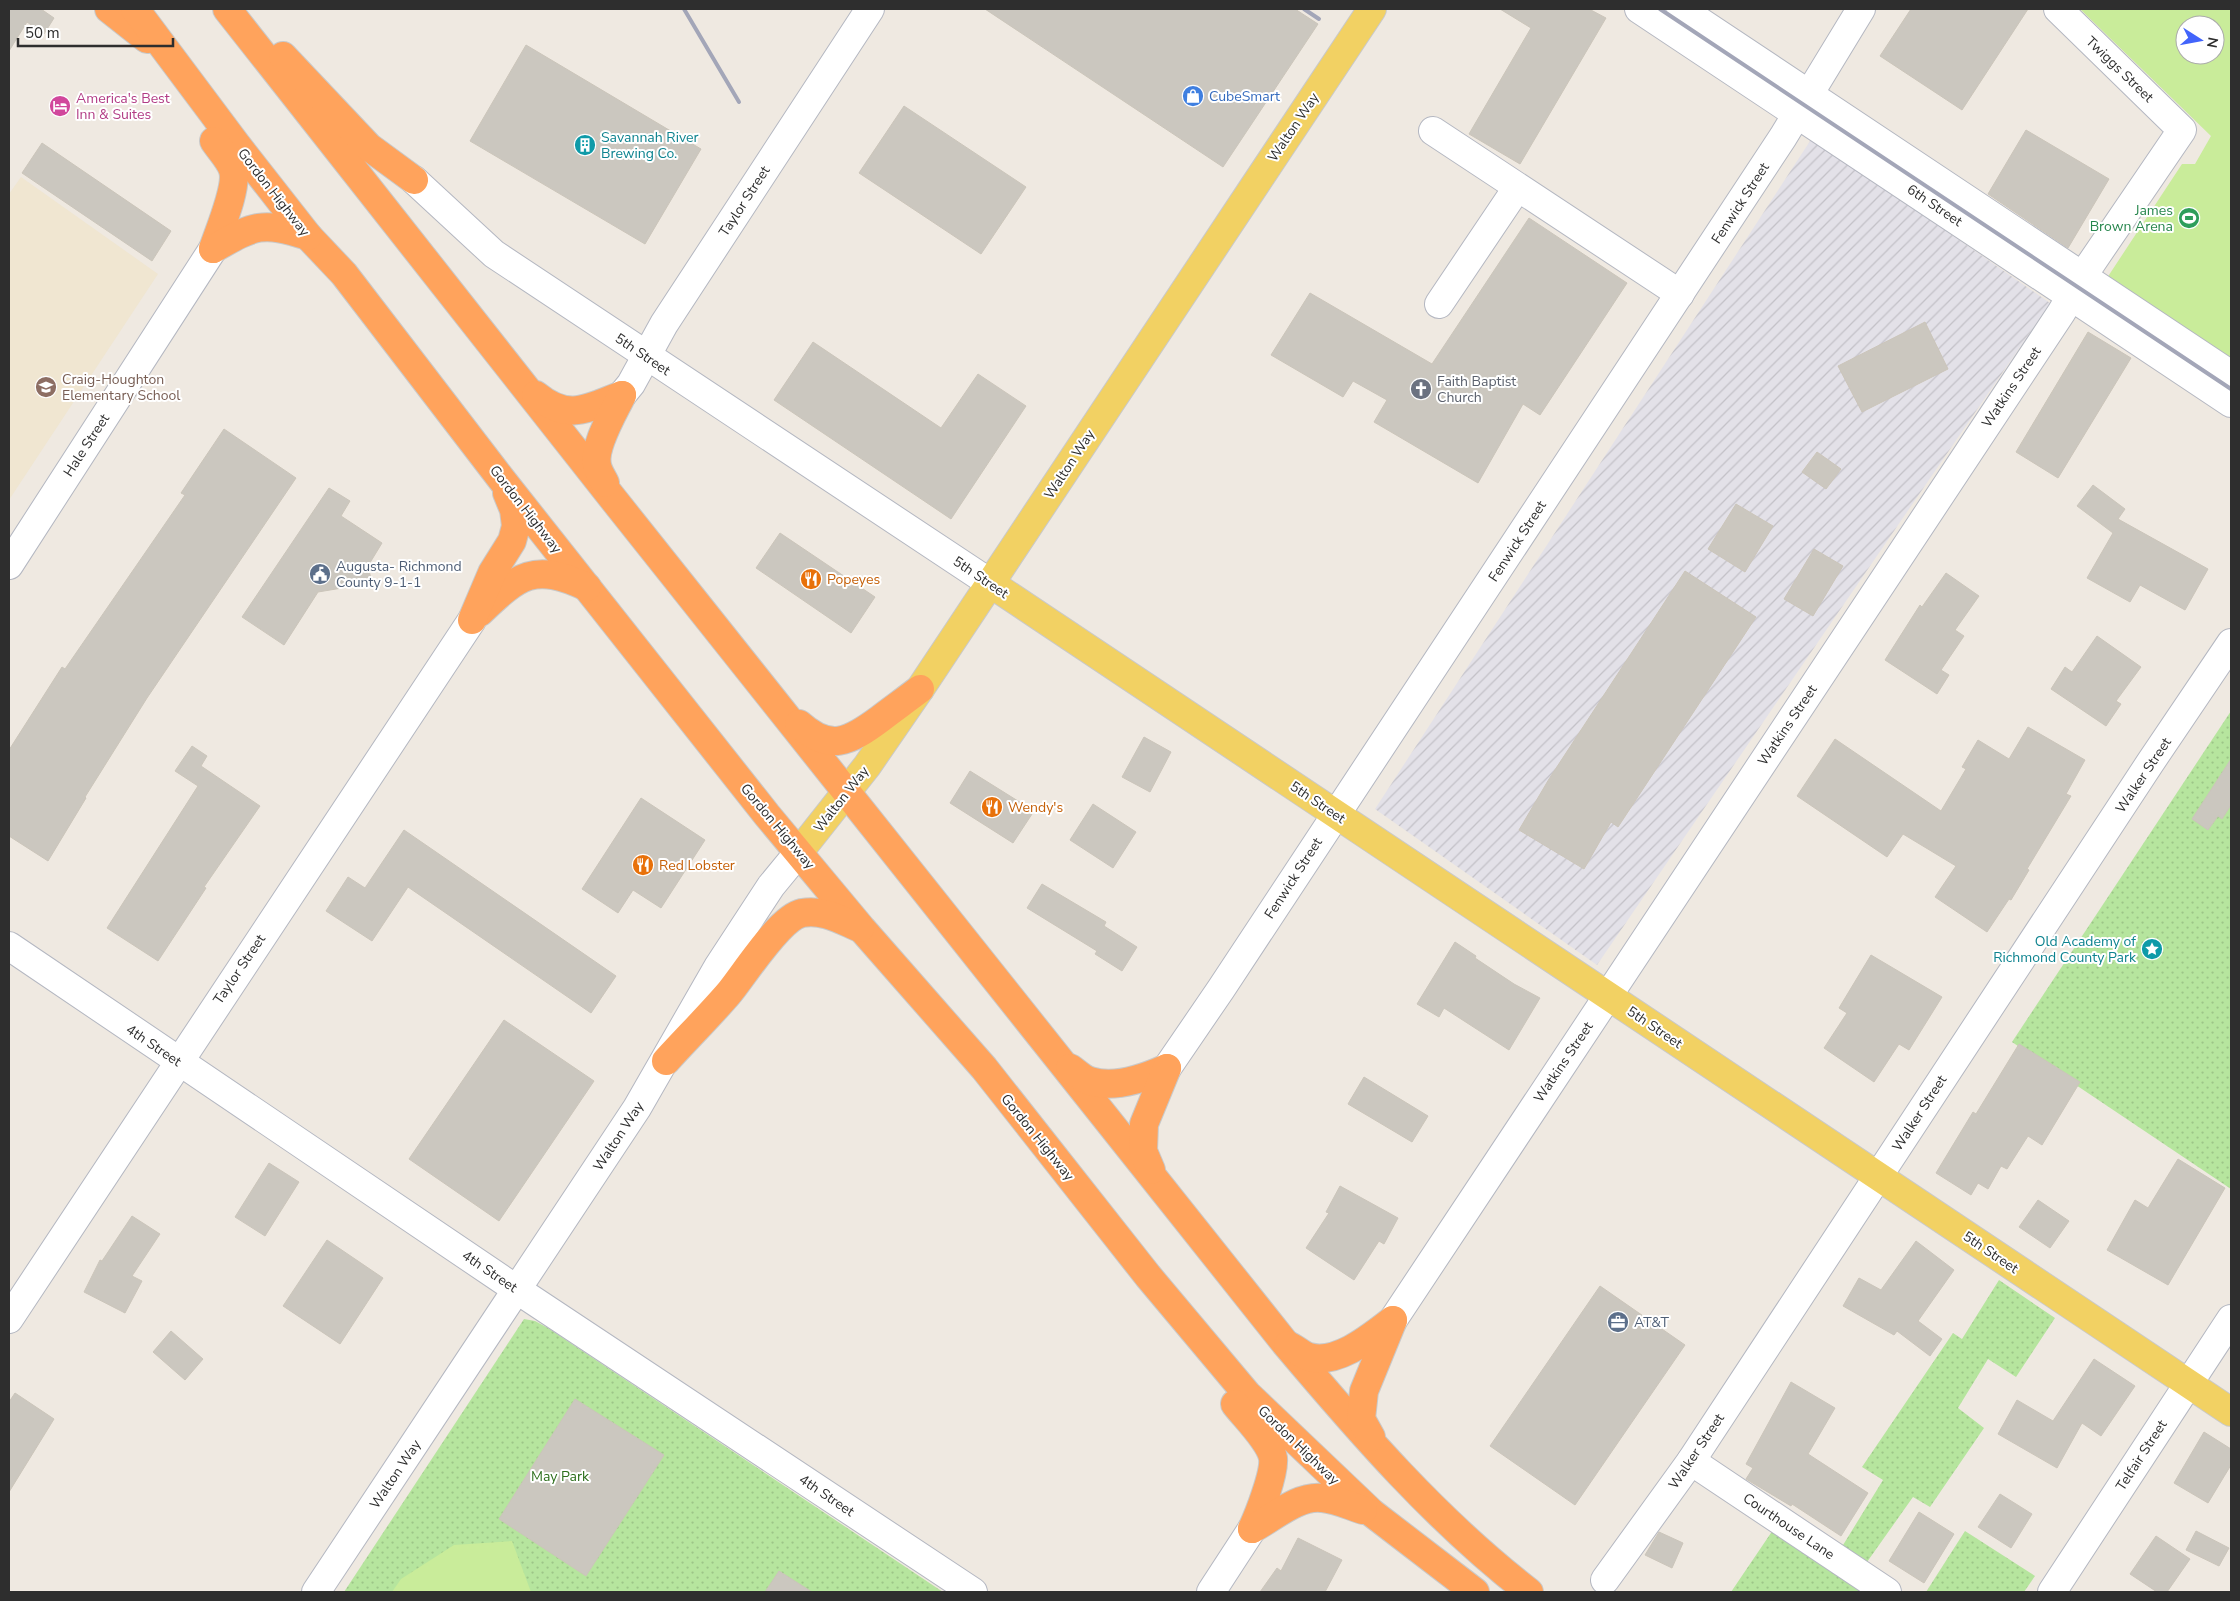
<svg xmlns="http://www.w3.org/2000/svg" width="2240" height="1601" font-family="'Nunito Sans',sans-serif">
	<defs>
		<pattern id="industrial-furrows" width="10" height="10" patternUnits="userSpaceOnUse" patternTransform="scale(1.25)"><rect width="10" height="10" fill="#e3e1e8"/><path d="M-1 1l2-2M0 10L10 0M9 11l2-2" fill="none" stroke="#c3c1c7"/></pattern>
		<pattern id="grass-dots" width="8" height="8" patternUnits="userSpaceOnUse" patternTransform="scale(1.25)"><rect width="8" height="8" fill="#b6e59e"/><path d="M2 2h.1M6 6h.1" fill="none" stroke="#9dc588" stroke-width="1.8" stroke-linecap="round"/></pattern>
	</defs>
	<rect width="100%" height="100%" fill="#efe9e1"/>
	<path fill="url(#industrial-furrows)" d="M 1812,138 L 2050,303 L 1597,965 L 1375,809 Z"/>
	<path fill="#f0e6d1" d="M 21,177 L 158,274 L 9,500 L 9,194 Z"/>
	<g fill="url(#grass-dots)">
		<path d="M 2231,711 L 2231,1189 L 2012,1042 Z"/>
		<path d="M 1999,1280 L 2055,1318 L 2016,1377 L 1988,1359 L 1958,1408 L 1984,1428 L 1930,1507 L 1913,1497 L 1855,1579 L 1873,1592 L 1731,1592 L 1775,1527 L 1832,1563 L 1883,1480 L 1862,1467 L 1953,1333 L 1962,1339 Z"/>
		<path d="M 524,1319 L 535,1321 L 548,1328 L 943,1592 L 344,1592 Z"/>
		<path d="M 1965,1531 L 2035,1576 L 2024,1592 L 1926,1592 Z"/>
	</g>
	<g fill="#c9ec9a" fill-rule="evenodd">
		<path d="M 2080,9 L 2231,9 L 2231,370 L 2107,278 L 2182,164 L 2195,164 L 2211,136 ZM 2185,25 L 2215,25 L 2215,55 L 2185,55 Z"/>
		<path d="M 512,1541 L 531,1592 L 392,1592 L 401,1579 L 454,1545 Z"/>
	</g>
	<g fill="#cbc7bf" stroke="#cbc5ba">
		<path d="M 9,9 L 41,9 L 54,18 L 44,34 L 27,22 L 9,51 Z"/>
		<path d="M 985,9 L 1295,9 L 1318,24 L 1223,167 Z"/>
		<path d="M 1500,9 L 1589,9 L 1606,18 L 1520,164 L 1469,134 L 1531,28 Z"/>
		<path d="M 1911,9 L 2028,9 L 1962,110 L 1880,56 Z"/>
		<path d="M 526,45 L 701,149 L 645,244 L 470,141 Z"/>
		<path d="M 904,106 L 1026,187 L 981,254 L 859,173 Z"/>
		<path d="M 2026,130 L 2109,179 L 2068,248 L 1988,194 Z"/>
		<path d="M 42,143 L 171,231 L 152,261 L 22,173 Z"/>
		<path d="M 1529,218 L 1627,283 L 1540,415 L 1523,404 L 1478,483 L 1374,422 L 1387,400 L 1353,381 L 1343,397 L 1271,355 L 1310,293 L 1432,364 Z"/>
		<path d="M 1925,322 L 1948,369 L 1862,412 L 1838,366 Z"/>
		<path d="M 2088,332 L 2131,358 L 2058,478 L 2016,452 Z"/>
		<path d="M 813,342 L 941,428 L 978,374 L 1026,406 L 951,519 L 774,400 Z"/>
		<path d="M 224,429 L 296,478 L 147,698 L 85,797 L 86,798 L 48,861 L 9,836 L 9,750 L 62,667 L 65,669 L 185,495 L 181,493 Z"/>
		<path d="M 1817,452 L 1841,469 L 1826,489 L 1802,472 Z"/>
		<path d="M 2093,485 L 2125,509 L 2118,519 L 2208,569 L 2185,610 L 2140,585 L 2130,602 L 2087,578 L 2113,533 L 2077,506 Z"/>
		<path d="M 329,488 L 350,501 L 341,516 L 382,543 L 368,566 L 372,583 L 318,592 L 284,645 L 242,617 Z"/>
		<path d="M 1736,504 L 1773,526 L 1745,572 L 1708,549 Z"/>
		<path d="M 780,533 L 875,597 L 851,633 L 756,568 Z"/>
		<path d="M 1814,549 L 1843,566 L 1813,616 L 1784,599 Z"/>
		<path d="M 1685,571 L 1756,617 L 1618,827 L 1611,822 L 1584,869 L 1519,830 L 1549,779 Z"/>
		<path d="M 1946,573 L 1979,596 L 1955,630 L 1964,636 L 1941,670 L 1949,675 L 1937,694 L 1885,660 L 1920,605 L 1922,607 Z"/>
		<path d="M 2097,636 L 2141,667 L 2116,701 L 2121,704 L 2106,726 L 2051,689 L 2065,667 L 2072,672 Z"/>
		<path d="M 2028,727 L 2085,760 L 2066,794 L 2071,796 L 2027,869 L 2029,870 L 2011,900 L 2009,899 L 1987,932 L 1935,897 L 1956,866 L 1903,834 L 1887,857 L 1797,796 L 1835,739 L 1941,811 L 1966,769 L 1962,767 L 1978,740 L 2009,759 Z"/>
		<path d="M 1144,737 L 1171,752 L 1150,792 L 1122,777 Z"/>
		<path d="M 192,746 L 207,756 L 201,766 L 260,806 L 204,887 L 206,888 L 158,961 L 107,928 L 198,786 L 175,771 Z"/>
		<path d="M 2231,759 L 2231,805 L 2222,819 L 2218,816 L 2208,830 L 2192,819 Z"/>
		<path d="M 970,771 L 1034,811 L 1013,843 L 950,803 Z"/>
		<path d="M 641,798 L 705,840 L 661,908 L 633,890 L 618,913 L 582,889 Z"/>
		<path d="M 1093,804 L 1136,832 L 1113,868 L 1070,840 Z"/>
		<path d="M 404,830 L 616,976 L 591,1013 L 408,887 L 372,941 L 326,911 L 348,877 L 365,888 Z"/>
		<path d="M 1042,884 L 1106,922 L 1104,926 L 1137,947 L 1122,971 L 1095,954 L 1097,951 L 1027,908 Z"/>
		<path d="M 1455,942 L 1476,956 L 1475,958 L 1514,984 L 1540,998 L 1509,1050 L 1444,1008 L 1439,1017 L 1417,1004 Z"/>
		<path d="M 1871,955 L 1942,997 L 1909,1050 L 1899,1044 L 1874,1082 L 1824,1048 L 1847,1013 L 1839,1008 Z"/>
		<path d="M 504,1020 L 594,1081 L 499,1221 L 409,1159 Z"/>
		<path d="M 2019,1044 L 2080,1082 L 2042,1145 L 2028,1136 L 2007,1169 L 2001,1166 L 1988,1189 L 1978,1183 L 1971,1195 L 1936,1173 L 1973,1112 L 1976,1114 Z"/>
		<path d="M 1364,1077 L 1428,1116 L 1412,1142 L 1348,1104 Z"/>
		<path d="M 2178,1159 L 2225,1188 L 2168,1285 L 2107,1250 L 2135,1200 L 2148,1208 Z"/>
		<path d="M 269,1163 L 299,1182 L 265,1236 L 235,1217 Z"/>
		<path d="M 1340,1186 L 1398,1218 L 1384,1244 L 1379,1241 L 1354,1280 L 1306,1248 L 1329,1213 L 1326,1212 Z"/>
		<path d="M 2038,1200 L 2069,1221 L 2050,1248 L 2019,1227 Z"/>
		<path d="M 132,1216 L 160,1234 L 132,1276 L 142,1281 L 125,1313 L 84,1292 L 100,1260 L 102,1261 Z"/>
		<path d="M 327,1240 L 383,1278 L 340,1344 L 283,1306 Z"/>
		<path d="M 1916,1241 L 1954,1270 L 1918,1321 L 1942,1339 L 1930,1356 L 1897,1331 L 1894,1335 L 1843,1306 L 1859,1278 L 1881,1290 Z"/>
		<path d="M 1600,1286 L 1685,1345 L 1575,1505 L 1490,1446 Z"/>
		<path d="M 171,1331 L 203,1359 L 185,1380 L 153,1352 Z"/>
		<path d="M 2094,1359 L 2135,1386 L 2101,1436 L 2082,1423 L 2057,1468 L 1998,1434 L 2017,1400 L 2053,1421 Z"/>
		<path d="M 1791,1382 L 1835,1408 L 1808,1454 L 1868,1493 L 1841,1536 L 1792,1504 L 1791,1506 L 1746,1479 L 1753,1468 L 1746,1464 Z"/>
		<path d="M 15,1393 L 54,1419 L 9,1492 L 9,1402 Z"/>
		<path d="M 575,1399 L 664,1455 L 586,1576 L 499,1519 Z"/>
		<path d="M 2204,1432 L 2231,1449 L 2231,1465 L 2208,1503 L 2174,1483 Z"/>
		<path d="M 2000,1494 L 2032,1514 L 2011,1548 L 1978,1527 Z"/>
		<path d="M 1919,1512 L 1954,1534 L 1924,1583 L 1889,1561 Z"/>
		<path d="M 2196,1531 L 2229,1548 L 2219,1566 L 2186,1550 Z"/>
		<path d="M 1659,1532 L 1683,1543 L 1672,1568 L 1645,1555 Z"/>
		<path d="M 2156,1536 L 2190,1559 L 2167,1592 L 2157,1592 L 2130,1574 Z"/>
		<path d="M 1298,1538 L 1342,1560 L 1325,1592 L 1260,1592 L 1277,1568 L 1281,1571 Z"/>
		<path d="M 779,1571 L 812,1592 L 765,1592 Z"/>
	</g>
	<g fill="none" stroke-linecap="round" stroke-linejoin="round">
		<g stroke="#b4b7c1" stroke-width="30">
			<g id="minor">
				<path d="M 1639,9 L 2231,403"/>
				<path d="M 1681,9 L 2231,375"/>
				<path d="M 1433,131 L 1680,294"/>
				<path d="M 414,180 L 494,254 L 990,583"/>
				<path d="M 1439,304 L 1517,188"/>
				<path d="M 622,395 L 631,384 L 664,324 L 870,9"/>
				<path d="M 9,565 L 213,249"/>
				<path d="M 9,946 L 516,1289 L 973,1592"/>
				<path d="M 1167,1068 L 1221,989 L 1783,137 L 1861,9"/>
				<path d="M 9,1319 L 472,620"/>
				<path d="M 1393,1320 L 2061,313 L 2090,265 L 2182,130 L 2058,9"/>
				<path d="M 1691,1461 L 1887,1592"/>
				<path d="M 1605,1580 L 1691,1461 L 2150,763 L 2231,643"/>
				<path d="M 316,1592 L 637,1108 L 718,967 L 771,886 L 799,852"/>
				<path d="M 1211,1592 L 1252,1529"/>
				<path d="M 2052,1592 L 2231,1319"/>
			</g>
		</g>
		<g stroke="#c9c9c9" stroke-width="30">
			<g id="major">
				<path d="M 990,583 L 2231,1412"/>
				<path d="M 799,852 L 867,766 L 920,689 L 1372,9"/>
			</g>
		</g>
		<g stroke="#c9c9c9" stroke-width="30">
			<g id="highway">
				<path d="M 109,9 L 147,39"/>
				<path d="M 135,9 L 236,144 L 308,236 L 344,274 L 502,480 L 767,815 L 862,929 L 984,1068 L 1148,1276 L 1247,1394 L 1372,1513 L 1475,1592"/>
				<path d="M 227,9 L 614,500 L 1285,1343 C 1360,1432 1437,1521 1529,1592"/>
				<path d="M 283,56 L 369,147 L 414,180"/>
				<path d="M 213,249 C 219,231 238,187 233,170 C 230,160 220,150 214,141"/>
				<path d="M 213,249 C 255,225 261,221 308,236"/>
				<path d="M 536,395 C 569,422 588,408 622,395"/>
				<path d="M 605,483 C 602,477 598,471 597,465 C 593,446 614,412 622,395"/>
				<path d="M 480,612 C 519,575 534,562 587,587"/>
				<path d="M 472,620 L 492,573 L 512,541 L 516,526 L 514,510 L 507,493"/>
				<path d="M 799,724 C 830,752 849,742 880,719 C 893,709 907,699 920,689"/>
				<path d="M 666,1061 C 686,1039 708,1017 728,994 C 744,975 779,918 802,913 C 823,909 841,920 860,928"/>
				<path d="M 1070,1068 C 1076,1072 1083,1079 1090,1081 C 1114,1089 1145,1078 1167,1068"/>
				<path d="M 1151,1170 L 1143,1151 L 1144,1124 L 1167,1068"/>
				<path d="M 1288,1345 C 1295,1348 1302,1355 1309,1357 C 1338,1365 1372,1336 1393,1320"/>
				<path d="M 1235,1404 C 1245,1417 1270,1441 1273,1458 C 1275,1473 1259,1514 1252,1529"/>
				<path d="M 1371,1437 L 1361,1419 L 1364,1391 L 1393,1320"/>
				<path d="M 1252,1529 C 1273,1518 1298,1495 1322,1498 C 1336,1499 1350,1506 1363,1510"/>
			</g>
		</g>
		<use href="#minor" stroke="#fff" stroke-width="28"/>
		<use href="#major" stroke="#f2d163" stroke-width="28"/>
		<use href="#highway" stroke="#ffa35c" stroke-width="28"/>
		<g stroke="#a3a6b8" stroke-width="4">
			<path d="M 684,9 L 739,102"/>
			<path d="M 1304,9 L 1319,19"/>
			<path d="M 1660,9 L 2231,389"/>
		</g>
	</g>
	<defs>
		<g id="shop-disc" transform="scale(1.125)"><circle r="9.5" fill="#3f7fe0" stroke="#fff"/><path d="M-5-2.5h2.3a2.7 3.5 0 0 1 5.4 0H5L5.5 6h-11ZM-1.5-2.5h3a1.5 2.3 0 0 0-3 0Z" fill="#fff"/></g>
		<g id="hotel-disc" transform="scale(1.125)"><circle r="9.5" fill="#d1479c" stroke="#fff"/><path d="M-6-4.5h1.5V1H6V5H4.5V3h-9V5H-6ZM-4 0a1.8 1.8 0 1 1 3.6 0ZM.5 0V-2.5h3Q6-2.5 6 0Z" fill="#fff"/></g>
		<g id="building-disc" transform="scale(1.125)"><circle r="9.5" fill="#0f9aa8" stroke="#fff"/><path d="M-4-6H4V6H1V3H-1V6H-4ZM-2.5-4.3h1.7v1.8h-1.7ZM.8-4.3h1.7v1.8H.8ZM-2.5-1h1.7V.8h-1.7ZM.8-1h1.7V.8H.8Z" fill="#fff"/></g>
		<g id="stadium-disc" transform="scale(1.125)"><circle r="9.5" fill="#2e9e5b" stroke="#fff"/><path d="M0-5a6.5 5 0 1 0 0 10a6.5 5 0 1 0 0-10ZM-3.5-1.8h7v3.6h-7Z" fill="#fff"/></g>
		<g id="school-disc" transform="scale(1.125)"><circle r="9.5" fill="#8d6e63" stroke="#fff"/><path d="M0-5L7-2L0 1L-7-2ZM-4 1L0 2.5L4 1V4Q0 6-4 4Z" fill="#fff"/></g>
		<g id="church-disc" transform="scale(1.125)"><circle r="9.5" fill="#6b7280" stroke="#fff"/><path d="M-1.2-6h2.4v3.5h3.3v2.4h-3.3V6h-2.4V-.1h-3.3v-2.4h3.3Z" fill="#fff"/></g>
		<g id="civic-disc" transform="scale(1.125)"><circle r="9.5" fill="#5c6f8a" stroke="#fff"/><path d="M-.6-6.5H3V-4.5H.6V-3L4-1V1h2V6H-6V1h2V-1L-.6-3ZM-1.2 2.5V6h2.4V2.5Z" fill="#fff"/></g>
		<g id="restaurant-disc" transform="scale(1.125)"><circle r="9.5" fill="#e8710a" stroke="#fff"/><path d="M-5-6h1v4h1v-4h1v4h1v-4h1v5L-1.5 .5V6h-2V.5L-5-1ZM5-6V6H3V1.5H1.5Q1.5-4 5-6Z" fill="#fff"/></g>
		<g id="sight-disc" transform="scale(1.125)"><circle r="9.5" fill="#0f9aa8" stroke="#fff"/><path d="M0-6L1.8-2.2L6-1.7L2.9 1.2L3.7 5.4L0 3.3L-3.7 5.4L-2.9 1.2L-6-1.7L-1.8-2.2Z" fill="#fff"/></g>
		<g id="office-disc" transform="scale(1.125)"><circle r="9.5" fill="#5c6f8a" stroke="#fff"/><path d="M-6-3h4V-5.5h4V-3h4V5H-6ZM-1-4.5V-3h2v-1.5ZM-6 0V1H6V0Z" fill="#fff"/></g>
	</defs>
	<g fill-rule="evenodd">
		<use href="#shop-disc" x="1193" y="96"/>
		<use href="#hotel-disc" x="60" y="106"/>
		<use href="#building-disc" x="585" y="145"/>
		<use href="#stadium-disc" x="2189" y="218"/>
		<use href="#school-disc" x="46" y="387"/>
		<use href="#church-disc" x="1421" y="389"/>
		<use href="#civic-disc" x="320" y="574"/>
		<use href="#restaurant-disc" x="811" y="579"/>
		<use href="#restaurant-disc" x="992" y="807"/>
		<use href="#restaurant-disc" x="643" y="865"/>
		<use href="#sight-disc" x="2152" y="949"/>
		<use href="#office-disc" x="1618" y="1322"/>
	</g>
	<g text-anchor="middle" stroke-width="4" stroke-linejoin="round" paint-order="stroke">
		<g font-size="14" fill="#2e2e2e" stroke="#fff">
			<text transform="translate(2120 69) rotate(44)" y="5">Twiggs Street</text>
			<text transform="translate(1293 127) rotate(-56)" y="5">Walton Way</text>
			<text transform="translate(274 192) rotate(52)" y="5">Gordon Highway</text>
			<text transform="translate(744 201) rotate(-57)" y="5">Taylor Street</text>
			<text transform="translate(1740 203) rotate(-57)" y="5">Fenwick Street</text>
			<text transform="translate(1935 205) rotate(34)" y="5">6th Street</text>
			<text transform="translate(643 354) rotate(34)" y="5">5th Street</text>
			<text transform="translate(2011 387) rotate(-56)" y="5">Watkins Street</text>
			<text transform="translate(86 445) rotate(-57)" y="5">Hale Street</text>
			<text transform="translate(1069 464) rotate(-57)" y="5">Walton Way</text>
			<text transform="translate(526 509) rotate(52)" y="5">Gordon Highway</text>
			<text transform="translate(1517 541) rotate(-57)" y="5">Fenwick Street</text>
			<text transform="translate(981 577) rotate(34)" y="5">5th Street</text>
			<text transform="translate(1787 725) rotate(-56)" y="5">Watkins Street</text>
			<text transform="translate(2143 775) rotate(-56)" y="5">Walker Street</text>
			<text transform="translate(841 799) rotate(-52)" y="5">Walton Way</text>
			<text transform="translate(1318 802) rotate(34)" y="5">5th Street</text>
			<text transform="translate(778 826) rotate(50)" y="5">Gordon Highway</text>
			<text transform="translate(1293 878) rotate(-57)" y="5">Fenwick Street</text>
			<text transform="translate(239 969) rotate(-56)" y="5">Taylor Street</text>
			<text transform="translate(1655 1027) rotate(34)" y="5">5th Street</text>
			<text transform="translate(154 1045) rotate(34)" y="5">4th Street</text>
			<text transform="translate(1563 1062) rotate(-56)" y="5">Watkins Street</text>
			<text transform="translate(1919 1113) rotate(-57)" y="5">Walker Street</text>
			<text transform="translate(618 1136) rotate(-57)" y="5">Walton Way</text>
			<text transform="translate(1038 1137) rotate(51)" y="5">Gordon Highway</text>
			<text transform="translate(1991 1252) rotate(34)" y="5">5th Street</text>
			<text transform="translate(490 1271) rotate(34)" y="5">4th Street</text>
			<text transform="translate(1299 1445) rotate(44)" y="5">Gordon Highway</text>
			<text transform="translate(1696 1451) rotate(-56)" y="5">Walker Street</text>
			<text transform="translate(2141 1455) rotate(-57)" y="5">Telfair Street</text>
			<text transform="translate(395 1474) rotate(-56)" y="5">Walton Way</text>
			<text transform="translate(827 1495) rotate(34)" y="5">4th Street</text>
			<text transform="translate(1789 1526) rotate(34)" y="5">Courthouse Lane</text>
		</g>
		<g font-size="14" fill="#366cbe" stroke="#fff" text-anchor="start">
			<text x="1209" y="101">CubeSmart</text>
		</g>
		<g font-size="14" fill="#b23c85" stroke="#fff" text-anchor="start">
			<text x="76" y="103">America's Best<tspan x="76" dy="16">Inn &amp; Suites</tspan></text>
		</g>
		<g font-size="14" fill="#0d838f" stroke="#fff" text-anchor="start">
			<text x="601" y="142">Savannah River<tspan x="601" dy="16">Brewing Co.</tspan></text>
			<text x="2136" y="946" text-anchor="end">Old Academy of<tspan x="2136" dy="16">Richmond County Park</tspan></text>
		</g>
		<g font-size="14" fill="#27864d" stroke="#fff" text-anchor="end">
			<text x="2173" y="215">James<tspan x="2173" dy="16">Brown Arena</tspan></text>
		</g>
		<g font-size="14" fill="#785e54" stroke="#fff" text-anchor="start">
			<text x="62" y="384">Craig-Houghton<tspan x="62" dy="16">Elementary School</tspan></text>
		</g>
		<g font-size="14" fill="#5b616d" stroke="#fff" text-anchor="start">
			<text x="1437" y="386">Faith Baptist<tspan x="1437" dy="16">Church</tspan></text>
		</g>
		<g font-size="14" fill="#4e5e75" stroke="#fff" text-anchor="start">
			<text x="336" y="571">Augusta- Richmond<tspan x="336" dy="16">County 9-1-1</tspan></text>
			<text x="1634" y="1327">AT&amp;T</text>
		</g>
		<g font-size="14" fill="#c56008" stroke="#fff" text-anchor="start">
			<text x="827" y="584">Popeyes</text>
			<text x="1008" y="812">Wendy's</text>
			<text x="659" y="870">Red Lobster</text>
		</g>
		<g font-size="14" fill="#2c6e1b" stroke="#fff">
			<text x="560" y="1481">May Park</text>
		</g>
	</g>
	<rect width="2240" height="1601" fill="none" stroke="#2e2e2e" stroke-width="20"/>
	<g transform="translate(2200 40) rotate(101)"><circle r="24" fill="#ffffff" stroke="#ababab"/>
	<path d="M0-4L9 19L0 12L-9 19Z" fill="#4264fb"/>
	<text y="-8" font-size="14" font-weight="bold" text-anchor="middle" fill="#2e2e2e">N</text>
	</g>
	<path d="M18 38v8h155v-8" fill="none" stroke="#2e2e2e" stroke-width="2.5"/>
	<text x="25" y="38" font-size="15" fill="#2e2e2e" stroke="#ffffff" stroke-width="4" paint-order="stroke">50 m</text>
</svg>
